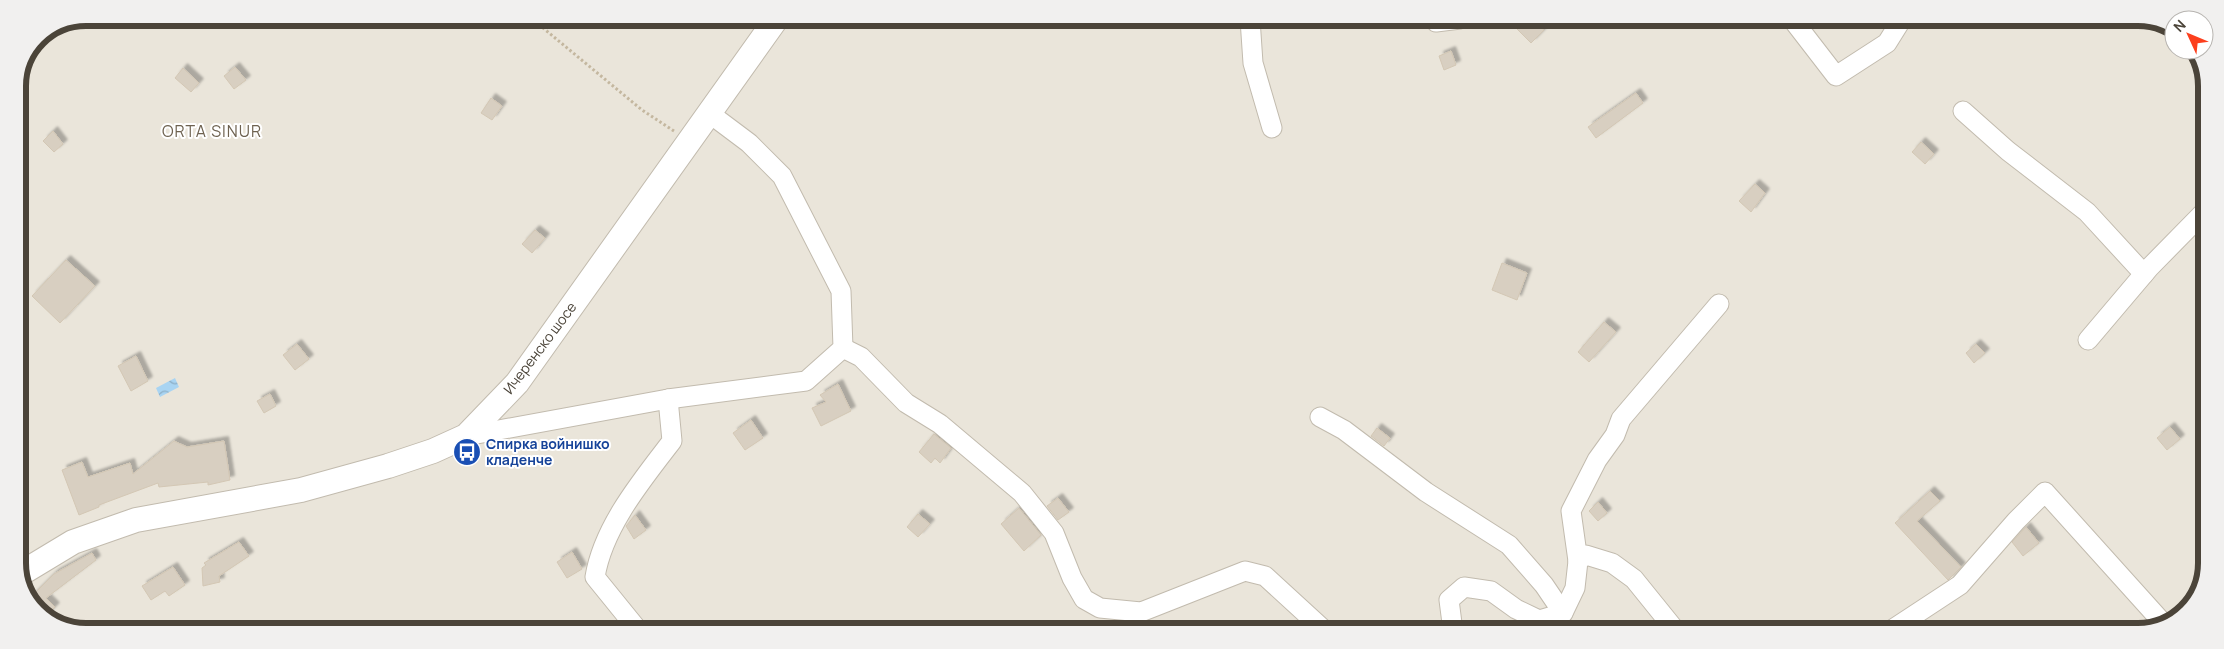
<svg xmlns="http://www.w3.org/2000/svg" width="2224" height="649" font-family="Manrope,sans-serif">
	<defs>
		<pattern id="water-waves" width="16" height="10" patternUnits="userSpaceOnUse" patternTransform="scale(1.25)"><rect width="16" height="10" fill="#a9d4f2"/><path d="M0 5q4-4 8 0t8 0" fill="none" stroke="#8caec5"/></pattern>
		<filter id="shadow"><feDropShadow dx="4.5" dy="-4.5" stdDeviation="1" flood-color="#0004"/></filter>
	</defs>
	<rect width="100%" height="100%" fill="#f6f3ec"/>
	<path fill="#eae5da" d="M 86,18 L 2156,20 L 2174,31 L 2174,50 L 2193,50 L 2206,81 L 2204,581 L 2180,617 L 2138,631 L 68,629 L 34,608 L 18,568 L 18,86 L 38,37 Z"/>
	<path fill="url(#water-waves)" d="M 175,378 L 179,387 L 160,397 L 156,388 Z"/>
	<g fill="#d8cfc1" stroke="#d3c7b4" filter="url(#shadow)">
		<path d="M 1507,19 L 1532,19 L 1544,30 L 1531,43 Z"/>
		<path d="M 1451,51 L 1456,65 L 1444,70 L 1439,56 Z"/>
		<path d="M 235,67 L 246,80 L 234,89 L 224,76 Z"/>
		<path d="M 183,68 L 199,83 L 191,92 L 175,78 Z"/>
		<path d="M 1636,93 L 1643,103 L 1596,138 L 1588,127 Z"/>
		<path d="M 491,98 L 502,106 L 492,120 L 481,113 Z"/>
		<path d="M 53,131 L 63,144 L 54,152 L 43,141 Z"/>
		<path d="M 1921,142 L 1934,154 L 1925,164 L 1912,152 Z"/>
		<path d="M 1755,184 L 1765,193 L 1751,212 L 1739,201 Z"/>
		<path d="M 535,230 L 545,238 L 532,253 L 522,244 Z"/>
		<path d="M 66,260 L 95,286 L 60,323 L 32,296 Z"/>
		<path d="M 1502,263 L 1527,273 L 1517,300 L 1492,290 Z"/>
		<path d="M 1604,322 L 1616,332 L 1589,362 L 1578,352 Z"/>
		<path d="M 297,344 L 309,359 L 295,370 L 283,355 Z"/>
		<path d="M 1976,344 L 1985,353 L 1974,363 L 1966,353 Z"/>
		<path d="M 136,356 L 148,381 L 131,391 L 118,366 Z"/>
		<path d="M 838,384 L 851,411 L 821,426 L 812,408 L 826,402 L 820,395 Z"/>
		<path d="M 270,394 L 276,406 L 264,413 L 257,401 Z"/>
		<path d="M 751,420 L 763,438 L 745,450 L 733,433 Z"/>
		<path d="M 2170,427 L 2180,439 L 2167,450 L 2157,438 Z"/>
		<path d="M 1377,428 L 1390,438 L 1384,446 L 1371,436 Z"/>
		<path d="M 934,434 L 951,448 L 940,463 L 935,458 L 931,463 L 919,452 Z"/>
		<path d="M 174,441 L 187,447 L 224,441 L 230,480 L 208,485 L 208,482 L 159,487 L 158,483 L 99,505 L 99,507 L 79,515 L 62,470 L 82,462 L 88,477 L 130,463 L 133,474 Z"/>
		<path d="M 1930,491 L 1940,501 L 1917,521 L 1961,567 L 1948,580 L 1895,523 Z"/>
		<path d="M 1058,498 L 1069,512 L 1058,520 L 1047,506 Z"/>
		<path d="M 1598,502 L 1607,513 L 1598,521 L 1589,511 Z"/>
		<path d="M 1019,508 L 1041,535 L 1024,551 L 1001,524 Z"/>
		<path d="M 918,514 L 930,524 L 918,537 L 907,527 Z"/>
		<path d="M 635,515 L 646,530 L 634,539 L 626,526 Z"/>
		<path d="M 2026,527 L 2039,543 L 2023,556 L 2012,542 Z"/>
		<path d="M 239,542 L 249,556 L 219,576 L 220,582 L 203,586 L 202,568 L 206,565 L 204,563 Z"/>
		<path d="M 572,552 L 582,569 L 567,578 L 557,562 Z"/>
		<path d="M 92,553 L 96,560 L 46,598 L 55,607 L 46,616 L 34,608 L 30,598 L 54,574 Z"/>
		<path d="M 173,567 L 185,585 L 169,596 L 165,591 L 151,600 L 142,586 Z"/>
	</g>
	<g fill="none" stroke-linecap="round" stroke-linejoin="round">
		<g stroke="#c2bbae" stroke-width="21">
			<g id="minor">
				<path d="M 1250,19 L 1253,63 L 1272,128"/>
				<path d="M 1434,19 L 1436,22 L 1460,19"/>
				<path d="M 1792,19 L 1836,76 L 1887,43 L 1902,19"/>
				<path d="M 1963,111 L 2008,151 L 2087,212 L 2144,274"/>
				<path d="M 2088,340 L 2149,268 L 2206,210"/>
				<path d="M 843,348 L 861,357 L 906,403 L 940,424 L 1022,493 L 1054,533 L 1072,578 L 1084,599 L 1100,608 L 1141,612 L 1245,571 L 1265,576 L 1325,631"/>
				<path d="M 1320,417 L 1344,430 L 1426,492 L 1509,545 L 1544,585 L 1563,613"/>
				<path d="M 466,436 L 668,399 L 806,381 L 843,348 L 841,291 L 782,176 L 749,143 L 709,113"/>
				<path d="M 1578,561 L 1571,511 L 1597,460 L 1615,435 L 1621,419 L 1719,304"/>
				<path d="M 638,630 L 595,577 C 603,527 642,480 672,441 L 668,399"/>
				<path d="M 1453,631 L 1449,600 L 1464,587 L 1491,591 L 1516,609 L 1539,620 L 1563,613 L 1575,588 L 1578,561 L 1586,555 L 1612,563 L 1634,579 L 1676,631"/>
				<path d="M 1890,631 L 1960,585 L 2016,521 L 2045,492 L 2163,623"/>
			</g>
		</g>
		<g stroke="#c2bbae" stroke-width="26">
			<path id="tertiary" d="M 20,574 L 73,542 L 136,520 L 301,490 L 388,466 L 433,451 L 466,436 L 517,383 L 777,18"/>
		</g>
		<path stroke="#c4b79f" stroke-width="3" stroke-dasharray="2.5 2.5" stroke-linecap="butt" d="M 531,18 L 642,110 L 674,131"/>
		<use href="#minor" stroke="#fff" stroke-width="19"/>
		<use href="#tertiary" stroke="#fff" stroke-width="24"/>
	</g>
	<defs>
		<g id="bus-disc" transform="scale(1.4375)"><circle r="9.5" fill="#1a4fb4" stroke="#fff"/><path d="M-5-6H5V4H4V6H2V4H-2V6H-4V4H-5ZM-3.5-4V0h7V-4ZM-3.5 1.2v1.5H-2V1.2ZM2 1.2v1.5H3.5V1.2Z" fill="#fff"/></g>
	</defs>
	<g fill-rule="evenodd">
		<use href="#bus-disc" x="467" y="452"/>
	</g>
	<g text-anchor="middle" stroke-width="4" stroke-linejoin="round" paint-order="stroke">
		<g font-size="14" fill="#4b4439" stroke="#fff">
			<text transform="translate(540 348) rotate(-53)" y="5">Ичеренско шосе</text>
		</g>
		<g font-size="14" font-weight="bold" fill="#164399" stroke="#fff" text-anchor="start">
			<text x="486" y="449">Спирка войнишко<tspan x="486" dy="16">кладенче</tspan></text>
		</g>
		<g font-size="16" letter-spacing="1" fill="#6e6250" stroke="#fff">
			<text x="212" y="137">ORTA SINUR</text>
		</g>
	</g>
	<path d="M0 0H2224V649H0ZM86 26H2138A60 60 0 0 1 2198 86V563A60 60 0 0 1 2138 623H86A60 60 0 0 1 26 563V86A60 60 0 0 1 86 26Z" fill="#f1f0ef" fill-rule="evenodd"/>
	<path fill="none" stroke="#4b4439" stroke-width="6" d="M86 26H2138A60 60 0 0 1 2198 86V563A60 60 0 0 1 2138 623H86A60 60 0 0 1 26 563V86A60 60 0 0 1 86 26Z"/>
	<g transform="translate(2189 35) rotate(314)"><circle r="24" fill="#ffffff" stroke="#b7b4b0"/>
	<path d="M0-4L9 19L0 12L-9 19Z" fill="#fc3f1d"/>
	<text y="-8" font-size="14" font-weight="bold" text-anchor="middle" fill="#4b4439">N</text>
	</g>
</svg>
